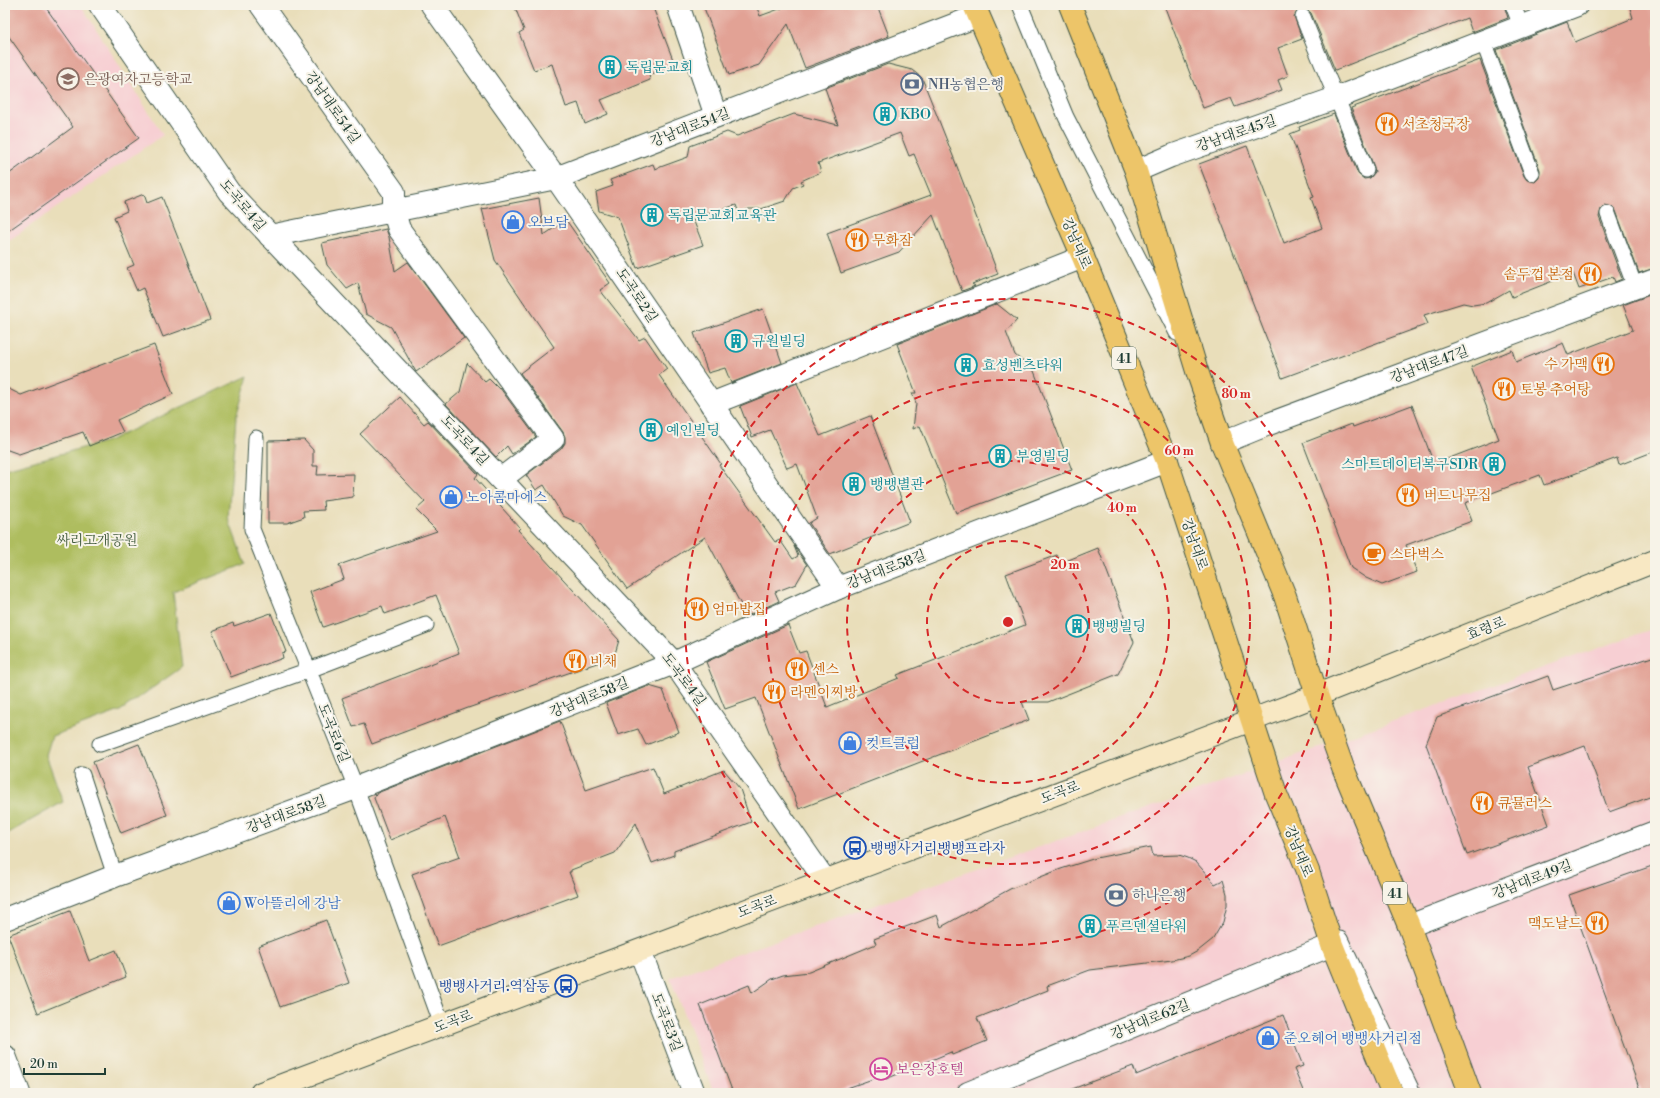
<svg xmlns="http://www.w3.org/2000/svg" width="1660" height="1098" font-family="'Libre Bodoni','Noto Serif KR',serif">
	<rect width="100%" height="100%" fill="#f7f3e8"/>
	<filter id="ink" filterUnits="userSpaceOnUse"><feTurbulence type="fractalNoise" baseFrequency=".025" numOctaves="2"/><feDisplacementMap in="SourceGraphic" scale="8" xChannelSelector="R" yChannelSelector="G"/><feConvolveMatrix kernelMatrix="1 2 1 2 8 2 1 2 1" color-interpolation-filters="sRGB"/></filter>
	<filter id="wash" filterUnits="userSpaceOnUse"><feTurbulence type="fractalNoise" baseFrequency=".012" numOctaves="4" result="noise"/><feDisplacementMap in="SourceGraphic" scale="16" xChannelSelector="R" yChannelSelector="G"/><feGaussianBlur stdDeviation="0.9" result="paint"/><feColorMatrix in="noise" values="0 0 0 0 0 0 0 0 0 0 0 0 0 0 0 0 0 1.4 0 .05"/><feComposite in="paint" operator="in"/></filter>
	<g filter="url(#wash)">
		<rect width="100%" height="100%" fill="#e9deba"/>
		<g fill="#f7cfd3">
			<path d="M 5,5 L 81,5 L 163,135 L 5,243 Z"/>
			<path d="M 1655,628 L 1655,1093 L 714,1093 L 670,978 Z"/>
		</g>
		<path fill="#aebd5f" stroke="#667d4a" d="M 248,376 L 236,418 L 228,518 L 245,564 L 173,592 L 182,667 L 120,711 L 52,736 L 46,755 L 63,802 L 5,835 L 5,469 L 108,441 Z"/>
		<g id="blocks">
			<g fill="#e2a295">
				<path d="M 5,5 L 44,5 L 139,138 L 5,233 L 5,177 L 73,127 L 5,31 Z"/>
				<path d="M 514,5 L 652,5 L 675,65 L 649,75 L 650,80 L 601,100 L 608,114 L 585,124 L 578,103 L 566,107 L 552,64 L 534,70 L 519,33 L 524,30 Z"/>
				<path d="M 703,5 L 756,5 L 760,16 L 782,8 L 781,5 L 877,5 L 889,36 L 805,68 L 788,24 L 759,65 L 729,75 Z"/>
				<path d="M 1164,5 L 1504,5 L 1508,18 L 1472,32 L 1467,18 L 1335,70 L 1311,13 L 1305,8 L 1300,9 L 1294,16 L 1302,39 L 1278,48 L 1288,76 L 1278,80 L 1282,90 L 1235,107 L 1231,98 L 1203,108 Z"/>
				<path d="M 1629,5 L 1655,5 L 1655,268 L 1639,273 L 1616,211 L 1613,207 L 1605,205 L 1601,209 L 1599,217 L 1622,279 L 1615,282 L 1613,277 L 1579,289 L 1573,273 L 1512,297 L 1509,290 L 1486,303 L 1473,305 L 1463,303 L 1424,315 L 1428,324 L 1282,378 L 1199,164 L 1247,146 L 1284,243 L 1322,228 L 1311,198 L 1314,197 L 1290,134 L 1300,130 L 1299,127 L 1334,114 L 1358,174 L 1364,179 L 1370,178 L 1375,172 L 1374,167 L 1351,108 L 1480,60 L 1524,176 L 1527,180 L 1535,182 L 1539,178 L 1540,170 L 1496,50 L 1567,22 L 1575,42 L 1633,18 Z"/>
				<path d="M 888,64 L 912,70 L 922,78 L 953,156 L 998,274 L 972,284 L 975,286 L 962,291 L 933,215 L 899,252 L 841,273 L 827,233 L 931,195 L 914,154 L 909,156 L 900,133 L 818,163 L 821,172 L 801,181 L 803,184 L 793,188 L 785,201 L 761,209 L 749,209 L 739,213 L 736,205 L 693,219 L 703,245 L 637,268 L 618,217 L 599,211 L 596,192 L 613,186 L 610,180 L 653,164 L 655,169 L 688,157 L 690,146 L 727,132 L 737,136 L 794,114 L 838,125 L 825,88 Z"/>
				<path d="M 144,194 L 147,203 L 162,197 L 210,320 L 163,337 L 143,288 L 137,291 L 127,268 L 134,265 L 114,217 L 127,211 L 124,202 Z"/>
				<path d="M 539,198 L 544,235 L 566,220 L 610,283 L 600,290 L 639,340 L 645,337 L 667,369 L 659,375 L 721,464 L 719,465 L 775,542 L 780,540 L 793,559 L 798,556 L 794,546 L 807,565 L 796,584 L 775,592 L 779,601 L 747,616 L 705,537 L 627,589 L 582,525 L 563,516 L 544,485 L 536,490 L 526,475 L 561,449 L 565,443 L 565,437 L 563,432 L 520,373 L 554,347 L 495,260 L 482,209 Z"/>
				<path d="M 386,229 L 389,237 L 395,271 L 408,262 L 464,338 L 416,372 L 391,327 L 366,314 L 358,283 L 347,289 L 327,265 L 322,243 Z"/>
				<path d="M 1655,293 L 1655,451 L 1619,465 L 1617,458 L 1544,485 L 1540,475 L 1465,503 L 1472,521 L 1406,545 L 1417,572 L 1382,585 L 1366,578 L 1351,568 L 1303,443 L 1352,424 L 1353,427 L 1412,405 L 1434,464 L 1499,439 L 1471,367 L 1512,350 L 1516,362 L 1563,343 L 1568,355 L 1633,330 L 1623,305 Z"/>
				<path d="M 997,304 L 1017,320 L 1006,332 L 1015,355 L 1034,371 L 1072,470 L 956,513 L 920,426 L 913,429 L 916,403 L 912,393 L 916,393 L 897,344 Z"/>
				<path d="M 763,309 L 782,363 L 731,383 L 725,368 L 708,373 L 694,333 Z"/>
				<path d="M 154,345 L 173,394 L 117,420 L 123,432 L 89,446 L 83,432 L 19,454 L 5,449 L 5,387 L 21,395 Z"/>
				<path d="M 467,363 L 485,382 L 489,379 L 499,389 L 500,388 L 536,437 L 512,454 L 507,446 L 496,457 L 446,404 L 460,392 Z"/>
				<path d="M 797,383 L 820,436 L 870,416 L 910,522 L 830,554 L 809,523 L 817,518 L 797,464 L 787,468 L 770,430 L 752,437 L 740,406 Z"/>
				<path d="M 400,397 L 424,424 L 428,421 L 478,474 L 475,478 L 520,528 L 518,530 L 619,640 L 614,657 L 468,708 L 372,744 L 364,724 L 353,727 L 342,698 L 459,653 L 436,595 L 385,614 L 382,606 L 323,627 L 310,592 L 344,579 L 339,565 L 437,531 L 416,510 L 425,502 L 360,434 Z"/>
				<path d="M 304,440 L 313,450 L 313,466 L 318,466 L 317,475 L 354,474 L 353,497 L 323,501 L 324,510 L 303,511 L 304,517 L 287,523 L 268,523 L 268,441 Z"/>
				<path d="M 1098,548 L 1134,642 L 1118,674 L 1048,702 L 1022,702 L 1029,720 L 799,809 L 756,698 L 725,709 L 706,662 L 788,625 L 799,653 L 806,651 L 827,707 L 899,678 L 897,675 L 1025,625 L 1006,574 L 1057,555 L 1061,563 Z"/>
				<path d="M 271,613 L 286,652 L 282,653 L 283,658 L 231,677 L 212,631 L 233,623 L 234,626 Z"/>
				<path d="M 1655,656 L 1655,795 L 1609,812 L 1585,746 L 1528,767 L 1549,825 L 1467,855 L 1426,744 L 1437,717 L 1548,676 L 1553,690 Z"/>
				<path d="M 649,686 L 663,690 L 679,732 L 646,745 L 638,729 L 618,735 L 606,703 Z"/>
				<path d="M 560,721 L 586,790 L 653,767 L 664,794 L 724,770 L 740,789 L 751,822 L 674,851 L 674,855 L 652,863 L 636,823 L 615,853 L 571,870 L 571,872 L 569,872 L 578,895 L 438,946 L 412,874 L 460,857 L 445,817 L 390,840 L 374,798 L 377,793 Z"/>
				<path d="M 139,744 L 167,815 L 121,833 L 93,762 Z"/>
				<path d="M 1151,847 L 1153,856 L 1179,855 L 1188,858 L 1196,862 L 1215,884 L 1223,880 L 1227,894 L 1227,905 L 1223,922 L 1213,939 L 1198,951 L 1189,956 L 1172,960 L 1090,970 L 1047,986 L 1048,990 L 977,1018 L 987,1041 L 952,1055 L 951,1052 L 886,1079 L 884,1075 L 833,1093 L 733,1093 L 700,1005 L 749,985 L 752,993 L 772,979 L 783,975 L 809,972 L 876,944 L 874,939 L 937,915 L 941,927 L 1010,889 L 1061,869 L 1096,858 Z"/>
				<path d="M 1655,865 L 1655,1093 L 1641,1093 L 1569,895 Z"/>
				<path d="M 70,911 L 89,961 L 116,950 L 126,977 L 38,1013 L 8,935 Z"/>
				<path d="M 326,920 L 349,983 L 280,1007 L 258,946 Z"/>
				<path d="M 1283,1015 L 1303,1066 L 1294,1069 L 1304,1093 L 1068,1093 L 1067,1091 L 1133,1066 L 1136,1075 Z"/>
			</g>
		</g>
	</g>
	<g filter="url(#ink)">
		<use href="#blocks" fill-opacity="0" stroke="#3d5548" stroke-width="1"/>
		<g fill="none" stroke-linecap="round" stroke-linejoin="round">
			<g stroke="#3d5548" stroke-width="17">
				<g id="lane">
					<path d="M 1020,5 L 1066,117 L 1177,333"/>
					<path d="M 1513,5 L 1521,26"/>
					<path d="M 1303,17 C 1323,68 1346,118 1366,170"/>
					<path d="M 1483,41 L 1532,173"/>
					<path d="M 1608,214 L 1635,287"/>
					<path d="M 256,438 L 252,529 L 356,788 L 442,1025"/>
					<path d="M 100,744 L 309,670 L 426,625"/>
					<path d="M 82,775 L 115,876"/>
					<path d="M 1340,939 L 1413,1093"/>
				</g>
			</g>
			<g stroke="#3d5548" stroke-width="24">
				<g id="street">
					<path d="M 100,5 L 229,192 L 674,663 L 825,880"/>
					<path d="M 261,5 L 394,192 L 394,212 L 399,229 L 553,439 L 501,479"/>
					<path d="M 432,5 L 556,178 L 838,588"/>
					<path d="M 678,5 L 716,116"/>
					<path d="M 1136,171 L 1171,156 L 1336,98 L 1577,5"/>
					<path d="M 270,236 L 556,178 L 977,16"/>
					<path d="M 711,404 L 1083,257"/>
					<path d="M 1222,443 L 1266,425 L 1655,280"/>
					<path d="M 5,919 L 115,876 L 356,788 L 674,663 L 838,588 L 1167,461"/>
					<path d="M 1409,926 L 1655,832"/>
					<path d="M 640,951 L 694,1093"/>
					<path d="M 5,1056 L 19,1093"/>
					<path d="M 968,1093 L 1332,945"/>
				</g>
			</g>
			<g stroke="#3d5548" stroke-width="24">
				<path id="secondary" d="M 261,1093 L 1297,703 L 1655,561"/>
			</g>
			<g stroke="#3d5548" stroke-width="24">
				<g id="primary">
					<path d="M 974,5 L 1083,257 L 1167,461 L 1276,794 L 1308,871 L 1332,945 L 1392,1093"/>
					<path d="M 1070,5 L 1136,171 L 1197,371 L 1222,443 L 1285,596 L 1317,695 L 1343,768 L 1409,926 L 1470,1093"/>
				</g>
			</g>
			<use href="#lane" stroke="#fff" stroke-width="15"/>
			<use href="#street" stroke="#fff" stroke-width="22"/>
			<use href="#secondary" stroke="#f8e8c3" stroke-width="22"/>
			<use href="#primary" stroke="#edc569" stroke-width="22"/>
		</g>
	</g>
	<g fill="none" stroke="#d62828" stroke-width="2" stroke-dasharray="7 5">
		<circle cx="1008" cy="622" r="81"/>
		<circle cx="1008" cy="622" r="161"/>
		<circle cx="1008" cy="622" r="242"/>
		<circle cx="1008" cy="622" r="323"/>
	</g>
	<defs>
		<g id="building-ring" transform="scale(1.15)"><circle r="9.5" fill="#f7f3e8" stroke="#0f9aa8" stroke-width="1.5"/><path d="M-4-6H4V6H1V3H-1V6H-4ZM-2.5-4.3h1.7v1.8h-1.7ZM.8-4.3h1.7v1.8H.8ZM-2.5-1h1.7V.8h-1.7ZM.8-1h1.7V.8H.8Z" fill="#0f9aa8"/></g>
		<g id="school-ring" transform="scale(1.15)"><circle r="9.5" fill="#f7f3e8" stroke="#8d6e63" stroke-width="1.5"/><path d="M0-5L7-2L0 1L-7-2ZM-4 1L0 2.5L4 1V4Q0 6-4 4Z" fill="#8d6e63"/></g>
		<g id="bank-ring" transform="scale(1.15)"><circle r="9.5" fill="#f7f3e8" stroke="#5c6f8a" stroke-width="1.5"/><path d="M-6-4H6V4H-6ZM0-2.3a2.3 2.3 0 1 0 0 4.6a2.3 2.3 0 1 0 0-4.6Z" fill="#5c6f8a"/></g>
		<g id="restaurant-ring" transform="scale(1.15)"><circle r="9.5" fill="#f7f3e8" stroke="#e8710a" stroke-width="1.5"/><path d="M-5-6h1v4h1v-4h1v4h1v-4h1v5L-1.5 .5V6h-2V.5L-5-1ZM5-6V6H3V1.5H1.5Q1.5-4 5-6Z" fill="#e8710a"/></g>
		<g id="shop-ring" transform="scale(1.15)"><circle r="9.5" fill="#f7f3e8" stroke="#3f7fe0" stroke-width="1.5"/><path d="M-5-2.5h2.3a2.7 3.5 0 0 1 5.4 0H5L5.5 6h-11ZM-1.5-2.5h3a1.5 2.3 0 0 0-3 0Z" fill="#3f7fe0"/></g>
		<g id="cafe-ring" transform="scale(1.15)"><circle r="9.5" fill="#f7f3e8" stroke="#e8710a" stroke-width="1.5"/><path d="M-5.5-4.5H6V0H3Q3 3.5 0 3.5H-2.5Q-5.5 3.5-5.5 0ZM3-3.2v2h1.7v-2ZM-6 4.5H4V6H-6Z" fill="#e8710a"/></g>
		<g id="bus-ring" transform="scale(1.15)"><circle r="9.5" fill="#f7f3e8" stroke="#1a4fb4" stroke-width="1.5"/><path d="M-5-6H5V4H4V6H2V4H-2V6H-4V4H-5ZM-3.5-4V0h7V-4ZM-3.5 1.2v1.5H-2V1.2ZM2 1.2v1.5H3.5V1.2Z" fill="#1a4fb4"/></g>
		<g id="hotel-ring" transform="scale(1.15)"><circle r="9.5" fill="#f7f3e8" stroke="#d1479c" stroke-width="1.5"/><path d="M-6-4.5h1.5V1H6V5H4.5V3h-9V5H-6ZM-4 0a1.8 1.8 0 1 1 3.6 0ZM.5 0V-2.5h3Q6-2.5 6 0Z" fill="#d1479c"/></g>
	</defs>
	<g fill-rule="evenodd">
		<use href="#building-ring" x="610" y="67"/>
		<use href="#school-ring" x="68" y="79"/>
		<use href="#bank-ring" x="912" y="84"/>
		<use href="#building-ring" x="885" y="114"/>
		<use href="#restaurant-ring" x="1387" y="124"/>
		<use href="#building-ring" x="652" y="215"/>
		<use href="#shop-ring" x="513" y="222"/>
		<use href="#restaurant-ring" x="857" y="240"/>
		<use href="#restaurant-ring" x="1590" y="274"/>
		<use href="#building-ring" x="736" y="341"/>
		<use href="#restaurant-ring" x="1603" y="364"/>
		<use href="#building-ring" x="966" y="365"/>
		<use href="#restaurant-ring" x="1504" y="389"/>
		<use href="#building-ring" x="651" y="430"/>
		<use href="#building-ring" x="1000" y="456"/>
		<use href="#building-ring" x="1494" y="464"/>
		<use href="#building-ring" x="854" y="484"/>
		<use href="#restaurant-ring" x="1408" y="495"/>
		<use href="#shop-ring" x="451" y="497"/>
		<use href="#cafe-ring" x="1374" y="554"/>
		<use href="#restaurant-ring" x="697" y="609"/>
		<use href="#building-ring" x="1077" y="626"/>
		<use href="#restaurant-ring" x="575" y="661"/>
		<use href="#restaurant-ring" x="797" y="669"/>
		<use href="#restaurant-ring" x="774" y="692"/>
		<use href="#shop-ring" x="850" y="743"/>
		<use href="#restaurant-ring" x="1482" y="803"/>
		<use href="#bus-ring" x="855" y="848"/>
		<use href="#bank-ring" x="1116" y="895"/>
		<use href="#shop-ring" x="229" y="903"/>
		<use href="#restaurant-ring" x="1597" y="923"/>
		<use href="#building-ring" x="1090" y="926"/>
		<use href="#bus-ring" x="566" y="986"/>
		<use href="#shop-ring" x="1268" y="1038"/>
		<use href="#hotel-ring" x="881" y="1069"/>
	</g>
	<g text-anchor="middle" stroke-width="4" stroke-linejoin="round" paint-order="stroke">
		<g fill="#f7f3e8" stroke="#60746a" stroke-width="1">
			<rect x="1112" y="347" width="24" height="22" rx="3"/>
			<rect x="1383" y="882" width="24" height="22" rx="3"/>
		</g>
		<g font-size="13" font-weight="bold" fill="#1f3d34">
			<text x="1124" y="363">41</text>
			<text x="1395" y="898">41</text>
		</g>
		<g font-size="14" fill="#0d838f" stroke="#f7f3e8" text-anchor="start">
			<text x="626" y="72">독립문교회</text>
			<text x="900" y="119">KBO</text>
			<text x="668" y="220">독립문교회교육관</text>
			<text x="752" y="346">규원빌딩</text>
			<text x="982" y="370">효성벤츠타워</text>
			<text x="666" y="435">예인빌딩</text>
			<text x="1016" y="461">부영빌딩</text>
			<text x="1478" y="469" text-anchor="end">스마트데이터복구SDR</text>
			<text x="870" y="489">뱅뱅별관</text>
			<text x="1092" y="631">뱅뱅빌딩</text>
			<text x="1106" y="931">푸르덴셜타워</text>
		</g>
		<g font-size="14" fill="#785e54" stroke="#f7f3e8" text-anchor="start">
			<text x="84" y="84">은광여자고등학교</text>
		</g>
		<g font-size="14" fill="#4e5e75" stroke="#f7f3e8" text-anchor="start">
			<text x="928" y="89">NH농협은행</text>
			<text x="1132" y="900">하나은행</text>
		</g>
		<g font-size="14" fill="#1f3d34" stroke="#f7f3e8">
			<text transform="translate(333 107) rotate(55)" y="5">강남대로54길</text>
			<text transform="translate(690 127) rotate(-21)" y="5">강남대로54길</text>
			<text transform="translate(1236 133) rotate(-19)" y="5">강남대로45길</text>
			<text transform="translate(243 205) rotate(50)" y="5">도곡로4길</text>
			<text transform="translate(1077 243) rotate(67)" y="5">강남대로</text>
			<text transform="translate(637 295) rotate(56)" y="5">도곡로2길</text>
			<text transform="translate(1429 364) rotate(-20)" y="5">강남대로47길</text>
			<text transform="translate(465 440) rotate(47)" y="5">도곡로4길</text>
			<text transform="translate(1195 544) rotate(71)" y="5">강남대로</text>
			<text transform="translate(886 569) rotate(-21)" y="5">강남대로58길</text>
			<text transform="translate(1486 628) rotate(-22)" y="5">효령로</text>
			<text transform="translate(684 679) rotate(53)" y="5">도곡로4길</text>
			<text transform="translate(589 697) rotate(-22)" y="5">강남대로58길</text>
			<text transform="translate(334 733) rotate(68)" y="5">도곡로6길</text>
			<text transform="translate(1060 792) rotate(-21)" y="5">도곡로</text>
			<text transform="translate(286 814) rotate(-20)" y="5">강남대로58길</text>
			<text transform="translate(1299 851) rotate(68)" y="5">강남대로</text>
			<text transform="translate(1532 879) rotate(-21)" y="5">강남대로49길</text>
			<text transform="translate(757 906) rotate(-21)" y="5">도곡로</text>
			<text transform="translate(1150 1019) rotate(-22)" y="5">강남대로62길</text>
			<text transform="translate(453 1021) rotate(-21)" y="5">도곡로</text>
			<text transform="translate(667 1022) rotate(69)" y="5">도곡로3길</text>
		</g>
		<g font-size="14" fill="#c56008" stroke="#f7f3e8" text-anchor="start">
			<text x="1402" y="129">서초청국장</text>
			<text x="872" y="245">무화잠</text>
			<text x="1574" y="279" text-anchor="end">솥두껍 본점</text>
			<text x="1588" y="369" text-anchor="end">수 가맥</text>
			<text x="1520" y="394">토봉 추어탕</text>
			<text x="1424" y="500">버드나무집</text>
			<text x="1390" y="559">스타벅스</text>
			<text x="712" y="614">엄마밥집</text>
			<text x="590" y="666">비채</text>
			<text x="812" y="674">센스</text>
			<text x="790" y="697">라멘이찌방</text>
			<text x="1498" y="808">큐뮬러스</text>
			<text x="1582" y="928" text-anchor="end">맥도날드</text>
		</g>
		<g font-size="14" fill="#366cbe" stroke="#f7f3e8" text-anchor="start">
			<text x="528" y="227">오브담</text>
			<text x="466" y="502">노아콤마에스</text>
			<text x="866" y="748">컷트클럽</text>
			<text x="244" y="908">W아뜰리에 강남</text>
			<text x="1284" y="1043">준오헤어 뱅뱅사거리점</text>
		</g>
		<g font-size="14" fill="#435d3f" stroke="#f7f3e8">
			<text x="97" y="545">싸리고개공원</text>
		</g>
		<g font-size="14" fill="#164399" stroke="#f7f3e8" text-anchor="start">
			<text x="870" y="853">뱅뱅사거리뱅뱅프라자</text>
			<text x="550" y="991" text-anchor="end">뱅뱅사거리.역삼동</text>
		</g>
		<g font-size="14" fill="#b23c85" stroke="#f7f3e8" text-anchor="start">
			<text x="896" y="1074">보은장호텔</text>
		</g>
	</g>
	<circle cx="1008" cy="622" r="6" fill="#d62828" stroke="#f7f3e8" stroke-width="2"/>
	<g font-size="12" text-anchor="middle" font-weight="bold" fill="#d62828" stroke="#f7f3e8" stroke-width="4" stroke-linejoin="round" paint-order="stroke">
		<text x="1236" y="398">80 m</text>
		<text x="1179" y="455">60 m</text>
		<text x="1122" y="512">40 m</text>
		<text x="1065" y="569">20 m</text>
	</g>
	<rect width="1660" height="1098" fill="none" stroke="#f7f3e8" stroke-width="20"/>
	<path d="M24 1068v6h81v-6" fill="none" stroke="#1f3d34" stroke-width="2"/>
	<text x="30" y="1068" font-size="12" fill="#1f3d34" stroke="#f7f3e8" stroke-width="3" paint-order="stroke">20 m</text>
</svg>
